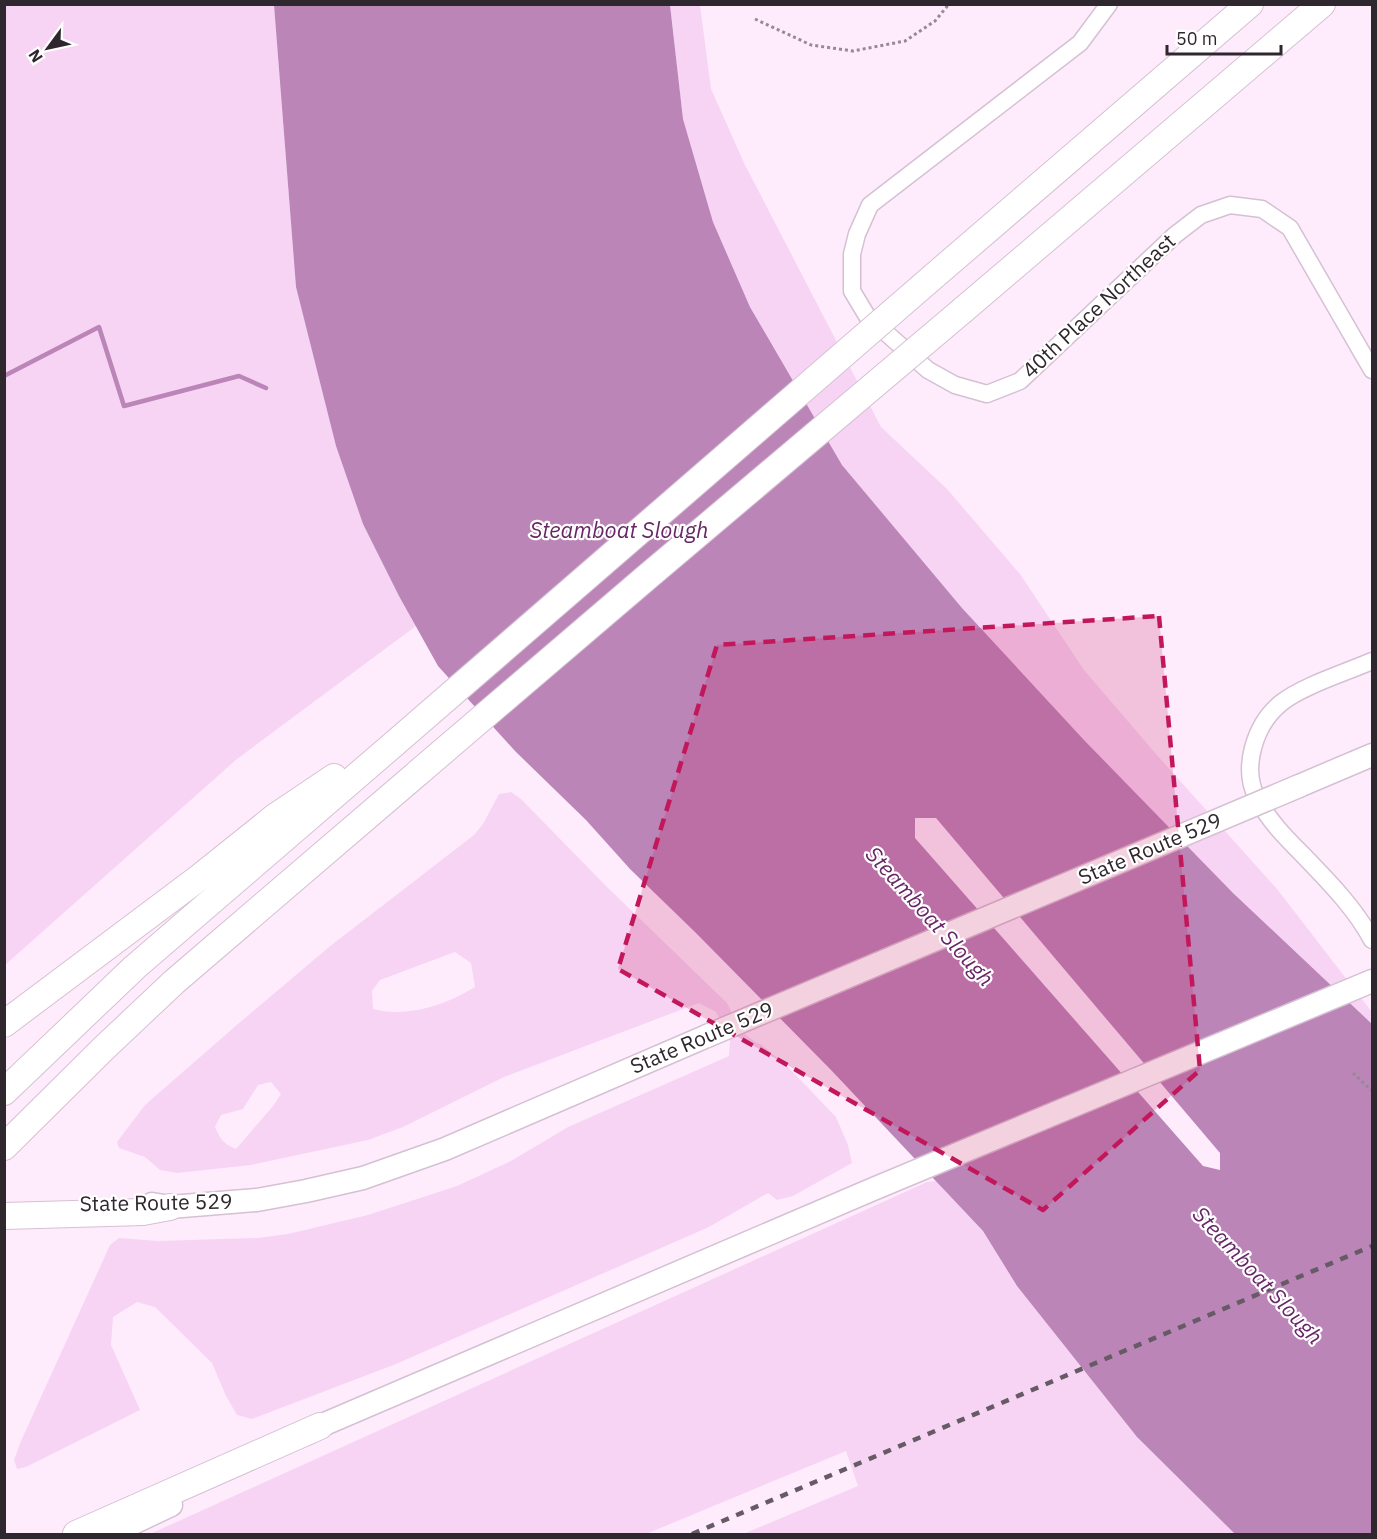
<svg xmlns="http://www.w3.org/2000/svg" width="1377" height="1539" font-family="'IBM Plex Sans',sans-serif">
	<rect width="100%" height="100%" fill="#feecfd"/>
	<g fill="#f7d4f4" fill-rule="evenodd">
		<path d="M 5,5 L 274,5 L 296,287 L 336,446 L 363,524 L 416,626 L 237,759 L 5,965 Z"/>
		<path d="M 670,5 L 700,5 L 711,89 L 745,165 L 881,427 L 947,489 L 1020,574 L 1084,670 L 1156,754 L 1277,889 L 1372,1012 L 1372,1024 L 1233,893 L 1084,740 L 962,608 L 842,465 L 750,307 L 713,222 L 683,119 Z"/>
		<path d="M 511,792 L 521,799 L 606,886 L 727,1003 L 741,1031 L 755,1042 L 762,1045 L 788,1067 L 836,1117 L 848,1145 L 852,1163 L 793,1196 L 777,1200 L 768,1193 L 709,1227 L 396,1364 L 252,1419 L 237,1415 L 226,1396 L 212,1363 L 155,1307 L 137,1302 L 113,1317 L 111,1345 L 140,1410 L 26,1467 L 17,1469 L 14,1460 L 21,1441 L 110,1245 L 119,1238 L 158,1241 L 258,1238 L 288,1234 L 368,1215 L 457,1186 L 511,1161 L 568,1127 L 729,1056 L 730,1040 L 716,1012 L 699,1003 L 504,1077 L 403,1127 L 368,1140 L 251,1165 L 177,1173 L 160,1170 L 145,1157 L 119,1148 L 117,1142 L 145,1105 L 238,1024 L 329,947 L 474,835 L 483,824 L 499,794 ZM 455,952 L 471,963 L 475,987 C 446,1005 407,1018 373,1009 L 372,991 L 380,980 ZM 271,1082 L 281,1094 L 273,1106 L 236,1149 C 224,1144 220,1139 215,1127 L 221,1115 L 243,1109 L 258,1085 Z"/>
		<path d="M 936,1181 L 983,1231 L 1017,1286 L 1137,1437 L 1235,1534 L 743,1534 L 858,1486 L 846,1451 L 646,1534 L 150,1534 L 927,1182 Z"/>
	</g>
	<path fill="#bb85b8" d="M 274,5 L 670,5 L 683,119 L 713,222 L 750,307 L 842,465 L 962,608 L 1084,740 L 1233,893 L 1372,1024 L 1372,1534 L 1235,1534 L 1137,1437 L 1017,1286 L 983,1231 L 832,1071 L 697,934 L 630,869 L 586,820 L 516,752 L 438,666 L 399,596 L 363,524 L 336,446 L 296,287 Z"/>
	<path fill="#feecfd" d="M 915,818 L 936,818 L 1220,1153 L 1220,1170 L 1203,1166 L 915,838 Z"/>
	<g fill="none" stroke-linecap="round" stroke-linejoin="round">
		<path stroke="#bb85b8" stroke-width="4.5" d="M 4,376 L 99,327 L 124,406 L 239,376 L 266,388"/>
		<g stroke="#d5c0d4" stroke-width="19">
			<g id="minor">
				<path d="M 1109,4 L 1080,43 L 870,205 L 857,234 L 852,254 L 852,291 L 867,316 L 928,370 L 955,385 L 987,394 L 1020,381 L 1175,235 L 1201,215 L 1230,205 L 1262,209 L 1290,228 L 1372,370"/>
				<path d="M 1372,661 C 1347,672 1302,686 1281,703 C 1255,724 1241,768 1257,798 C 1268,820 1286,838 1303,855 C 1328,881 1355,908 1372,940"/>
			</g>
		</g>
		<g stroke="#d5c0d4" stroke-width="25">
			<g id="major">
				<path d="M 1299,786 L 1372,755"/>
				<path d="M 152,1204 L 170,1207 L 257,1200 L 306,1191 L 363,1178 L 445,1149 L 707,1036"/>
				<path d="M 306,1434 L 320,1426 L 871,1190 L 1372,981"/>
				<path d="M 110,1534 L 171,1505"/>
			</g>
		</g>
		<g stroke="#d5c0d4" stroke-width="28">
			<g id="highway">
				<path d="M 934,276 L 1250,4"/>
				<path d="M 963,310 L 1322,4"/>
				<path d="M 4,1024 L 200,877 L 276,816 L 334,777"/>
				<path d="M 4,1092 L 135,967 L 395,743"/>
				<path d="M 4,1147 L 104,1048 L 174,982 L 419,772"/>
				<path d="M 4,1216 L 143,1212 L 170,1207"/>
				<path d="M 76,1534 L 320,1426"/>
			</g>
		</g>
		<g stroke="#968995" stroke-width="3" stroke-dasharray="3 3" stroke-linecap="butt">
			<path d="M 755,19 L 811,45 L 853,51 L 905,41 L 935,21 L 949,4"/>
			<path d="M 1353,1073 L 1372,1091"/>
		</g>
		<use href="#minor" stroke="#fff" stroke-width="16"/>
		<use href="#major" stroke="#fff" stroke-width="22"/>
		<use href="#highway" stroke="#fff" stroke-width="26"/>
		<path stroke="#665b65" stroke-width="4.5" stroke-dasharray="8 8" stroke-linecap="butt" d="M 692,1534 L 1372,1246"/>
		<g stroke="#d5c0d4" stroke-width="25" stroke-linecap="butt">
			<path id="major-bridge" d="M 707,1036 L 1299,786"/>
		</g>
		<g stroke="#d5c0d4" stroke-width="28" stroke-linecap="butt">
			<g id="highway-bridge">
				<path d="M 395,743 L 934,276"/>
				<path d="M 419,772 L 647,577 L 963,310"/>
			</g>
		</g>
		<use href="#major-bridge" stroke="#fff" stroke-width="22"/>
		<use href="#highway-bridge" stroke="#fff" stroke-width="26"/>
	</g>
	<path fill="#c2185b" fill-opacity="0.2" stroke="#c2185b" stroke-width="4.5" stroke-dasharray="12 8" stroke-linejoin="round" d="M 1159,616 L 1200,1070 L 1043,1210 L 618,969 L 717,645 Z"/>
	<g text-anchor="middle" stroke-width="4.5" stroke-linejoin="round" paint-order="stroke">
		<g font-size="21" fill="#2f272e" stroke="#fff">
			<text transform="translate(1099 306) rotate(-43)" y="7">40th Place Northeast</text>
			<text transform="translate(1150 849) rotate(-23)" y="7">State Route 529</text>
			<text transform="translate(702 1038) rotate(-23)" y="7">State Route 529</text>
			<text transform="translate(156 1203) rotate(-1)" y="7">State Route 529</text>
		</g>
		<g font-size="22" font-style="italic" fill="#672766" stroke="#fff">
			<text x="619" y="538">Steamboat Slough</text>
			<text transform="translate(930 916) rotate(48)" y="8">Steamboat Slough</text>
			<text transform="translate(1258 1275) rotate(47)" y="8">Steamboat Slough</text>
		</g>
	</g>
	<rect width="1377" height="1539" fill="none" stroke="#2f272e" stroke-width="12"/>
	<g transform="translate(48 48) rotate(237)" stroke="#ffffff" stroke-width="4.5" paint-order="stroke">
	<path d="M0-4.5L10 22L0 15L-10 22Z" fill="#2f272e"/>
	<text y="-9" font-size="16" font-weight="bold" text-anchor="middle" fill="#2f272e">N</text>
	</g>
	<path d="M1167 45v9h114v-9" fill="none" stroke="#2f272e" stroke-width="3"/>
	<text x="1176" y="45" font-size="18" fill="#2f272e" stroke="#ffffff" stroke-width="4.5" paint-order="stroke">50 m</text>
</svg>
